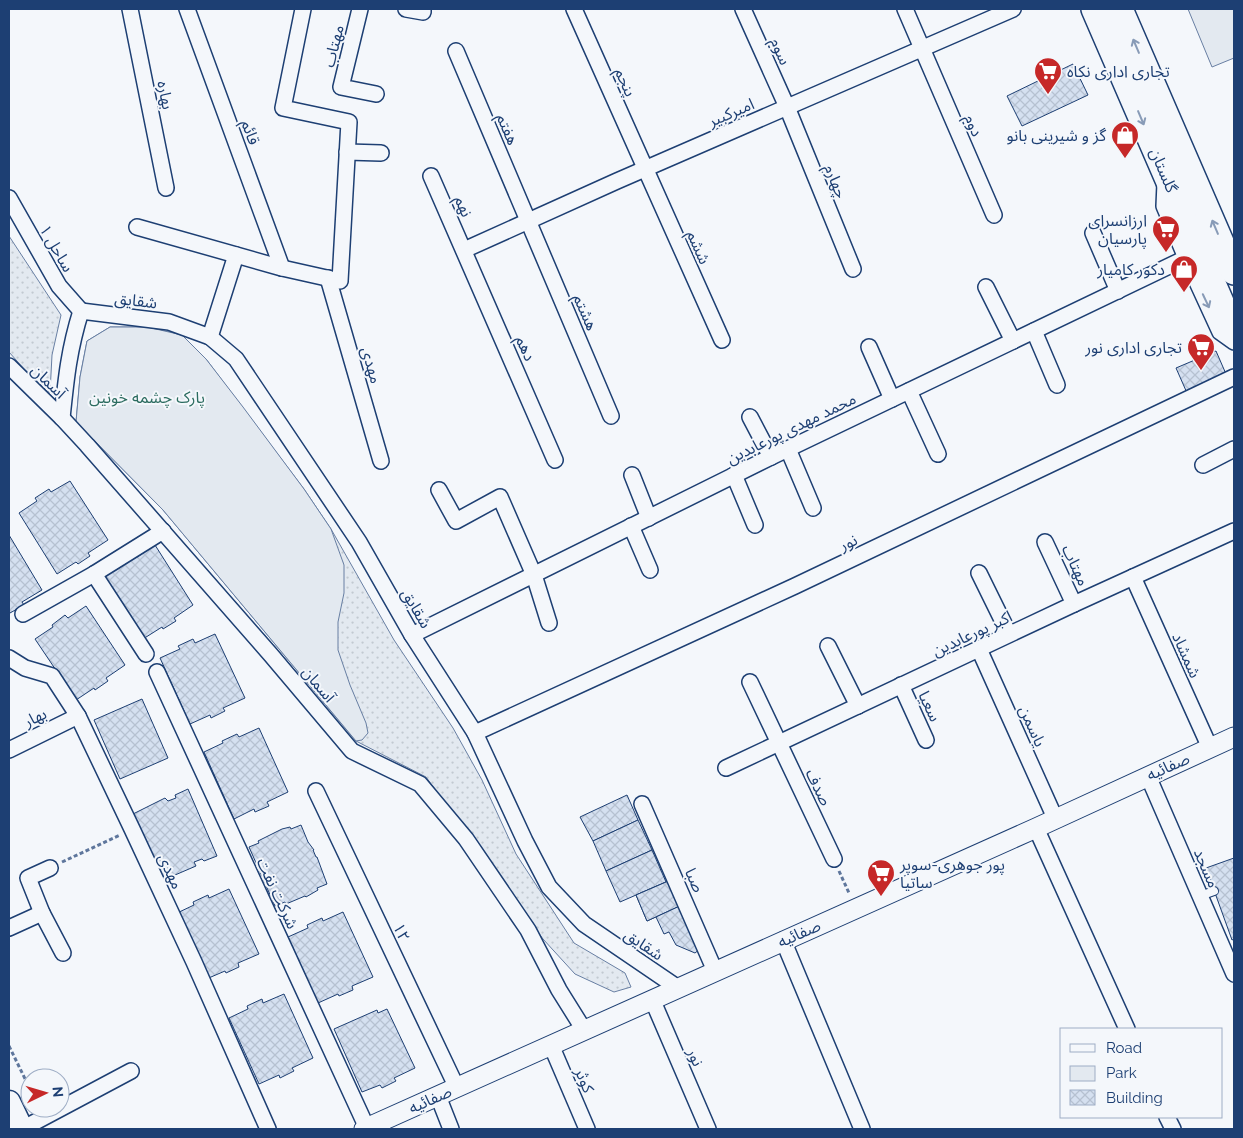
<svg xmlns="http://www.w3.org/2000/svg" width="1243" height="1138" font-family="Raleway,'Noto Sans Arabic',sans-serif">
	<defs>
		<pattern id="grass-dots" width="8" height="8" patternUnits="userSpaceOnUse" patternTransform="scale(1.25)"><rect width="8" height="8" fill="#e3e9f0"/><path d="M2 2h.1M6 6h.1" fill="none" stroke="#c2c9d1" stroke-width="1.8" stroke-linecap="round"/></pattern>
		<pattern id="building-cross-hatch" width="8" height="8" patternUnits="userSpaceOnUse" patternTransform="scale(1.25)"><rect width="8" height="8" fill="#d5e0f0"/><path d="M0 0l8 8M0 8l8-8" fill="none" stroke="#b6c1d1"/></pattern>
	</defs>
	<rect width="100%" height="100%" fill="#f4f7fb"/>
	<g fill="url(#grass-dots)" stroke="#687fa3">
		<path d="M 9,236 L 61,315 L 52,355 L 50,393 L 32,378 L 9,352 Z"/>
		<path d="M 110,327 L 147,327 L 182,335 L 206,359 L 304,489 L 331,529 L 394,640 L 453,728 L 482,780 L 516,854 L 574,943 L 625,973 L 631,987 L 614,992 L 575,974 L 543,939 L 426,777 L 356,741 L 163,510 L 76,422 L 80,377 L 87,341 Z"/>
	</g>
	<g fill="#e3e9f0" stroke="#687fa3">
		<path d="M 1188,9 L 1234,9 L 1234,58 L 1212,67 Z"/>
		<path d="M 110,327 L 147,327 L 182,335 L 206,359 L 243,407 L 304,489 L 331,529 L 344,565 L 344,593 L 338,622 L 338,650 L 350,685 L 366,723 L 368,733 L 362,740 L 356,741 L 163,510 L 76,422 L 80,377 L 87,341 Z"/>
	</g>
	<g fill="url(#building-cross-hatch)" stroke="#1d3f73">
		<path d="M 1073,64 L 1088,95 L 1022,126 L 1007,96 Z"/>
		<path d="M 1216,351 L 1226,374 L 1187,393 L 1176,368 Z"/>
		<path d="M 70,481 L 108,540 L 88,553 L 90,556 L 78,564 L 76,562 L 57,574 L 19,513 L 37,501 L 35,498 L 49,489 L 51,492 Z"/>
		<path d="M 9,535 L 42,590 L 22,602 L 24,605 L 10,613 L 9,611 Z"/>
		<path d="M 155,545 L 193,605 L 174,618 L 176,621 L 163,629 L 162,627 L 143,639 L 104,577 L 122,566 L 121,563 L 135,554 L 137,557 Z"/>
		<path d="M 86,606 L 125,665 L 106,678 L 108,681 L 95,690 L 94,688 L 76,700 L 35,639 L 53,627 L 52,625 L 65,615 L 68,618 Z"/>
		<path d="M 215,634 L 245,698 L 223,708 L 225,711 L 211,718 L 210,715 L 190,724 L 160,658 L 180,649 L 178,646 L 193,639 L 195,643 Z"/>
		<path d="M 142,699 L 168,758 L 120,779 L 94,720 Z"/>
		<path d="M 259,728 L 288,792 L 267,802 L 269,806 L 255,812 L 254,809 L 234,819 L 204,752 L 223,743 L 222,741 L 237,734 L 239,737 Z"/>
		<path d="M 188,789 L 217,856 L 204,861 L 202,859 L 194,862 L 196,866 L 161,881 L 154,859 L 133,814 L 165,798 L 168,801 L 176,798 L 175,795 Z"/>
		<path d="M 627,795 L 638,820 L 593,841 L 580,817 Z"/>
		<path d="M 638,820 L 652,850 L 606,871 L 593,841 Z"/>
		<path d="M 301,825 L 308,842 L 314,850 L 313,850 L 316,857 L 317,857 L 327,884 L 317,888 L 318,890 L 306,897 L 305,896 L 286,904 L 285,902 L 275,906 L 249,847 L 259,843 L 258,841 L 282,829 L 290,827 L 291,829 Z"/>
		<path d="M 652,850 L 666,882 L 620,902 L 606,871 Z"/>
		<path d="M 1234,858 L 1234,939 L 1232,940 L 1206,868 Z"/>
		<path d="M 673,879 L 684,904 L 647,921 L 636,895 Z"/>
		<path d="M 673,879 L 684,904 L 647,921 L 636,895 Z"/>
		<path d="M 229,889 L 259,954 L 238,963 L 239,967 L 226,973 L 225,971 L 204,980 L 175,914 L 194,905 L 193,902 L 208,895 L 209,898 Z"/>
		<path d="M 684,904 L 700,949 L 695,953 L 676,945 L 669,932 L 664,934 L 656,917 Z"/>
		<path d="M 343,912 L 373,977 L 352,986 L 353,990 L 339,996 L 338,994 L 318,1003 L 288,937 L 308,928 L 307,925 L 322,918 L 323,921 Z"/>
		<path d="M 284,994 L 313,1058 L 292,1068 L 294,1071 L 280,1078 L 279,1075 L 259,1084 L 229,1018 L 248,1009 L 247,1006 L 262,999 L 263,1003 Z"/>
		<path d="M 387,1009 L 415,1068 L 394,1078 L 396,1081 L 382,1088 L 380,1085 L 362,1092 L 334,1029 L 377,1010 L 378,1013 Z"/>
	</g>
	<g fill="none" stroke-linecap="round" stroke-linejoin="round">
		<g stroke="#1d3f73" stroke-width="10">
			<path id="service" d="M 1200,896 L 1214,891"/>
		</g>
		<g stroke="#1d3f73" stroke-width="18">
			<g id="minor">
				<path d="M 130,9 L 166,188"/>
				<path d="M 187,9 L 282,268"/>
				<path d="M 360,9 L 341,87 L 376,94"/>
				<path d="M 406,9 L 423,12 L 423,9"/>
				<path d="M 574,9 L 722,340"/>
				<path d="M 743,9 L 787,107 L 853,269"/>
				<path d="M 905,9 L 994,215"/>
				<path d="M 456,51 L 611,416"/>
				<path d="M 347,152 L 381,153"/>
				<path d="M 431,176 L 555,460"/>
				<path d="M 1165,183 L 1164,206 L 1186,258 L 1220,332 L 1234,342"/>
				<path d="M 9,198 L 59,286 L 81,311"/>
				<path d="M 137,227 L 282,268 L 340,281 L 349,122 L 283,108 L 303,9"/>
				<path d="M 1093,233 L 1118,291"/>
				<path d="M 464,250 L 617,181 L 1013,9"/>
				<path d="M 328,278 L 381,461"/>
				<path d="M 986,287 L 1013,341"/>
				<path d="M 81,311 L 169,322 L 210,337 L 236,359 L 359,542 L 412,635 L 475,733 L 525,841 L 549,887 L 584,924 L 678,988"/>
				<path d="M 1034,331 L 1057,385"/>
				<path d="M 210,337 L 236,255"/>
				<path d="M 869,347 L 892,399"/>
				<path d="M 9,366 L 62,418 L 87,445 L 271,655 L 352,751 L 420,784 L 466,839 L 528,930 L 559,990 L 584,1030"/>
				<path d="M 909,391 L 938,454"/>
				<path d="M 750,417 L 771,457"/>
				<path d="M 62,418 C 66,379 69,349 81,311"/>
				<path d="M 788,449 L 813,508"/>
				<path d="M 1203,465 L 1234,449"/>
				<path d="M 632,475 L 649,518"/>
				<path d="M 734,475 L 755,525"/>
				<path d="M 439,490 L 456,521 L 500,497 L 534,575 L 549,623"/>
				<path d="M 631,526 L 650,570"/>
				<path d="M 1045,542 L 1074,604"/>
				<path d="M 979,573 L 1009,634"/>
				<path d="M 94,574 L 146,654"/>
				<path d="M 1133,577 L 1210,748"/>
				<path d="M 23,614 L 94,574 L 163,531"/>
				<path d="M 412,635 L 771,457 L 1186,258"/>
				<path d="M 828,646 L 858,706"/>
				<path d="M 979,649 L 1055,818"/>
				<path d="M 9,658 L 25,668 L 52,676 L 78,716 L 132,829 L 194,962 L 268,1129"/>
				<path d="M 157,672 L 367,1128"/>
				<path d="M 750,682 L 834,859"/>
				<path d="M 901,685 L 926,740"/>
				<path d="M 475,733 L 795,586 L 1234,377"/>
				<path d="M 9,750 L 78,716"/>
				<path d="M 726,768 L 1074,604 L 1234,531"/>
				<path d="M 1148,776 L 1234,974"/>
				<path d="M 316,791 L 457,1088"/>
				<path d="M 642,804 L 715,971"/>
				<path d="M 1036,828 L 1127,1029"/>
				<path d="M 50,868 L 28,878 L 42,913 L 63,953"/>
				<path d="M 9,928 L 42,913"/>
				<path d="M 783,940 L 862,1129"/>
				<path d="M 652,999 L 708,1129"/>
				<path d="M 551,1045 L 587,1129"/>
				<path d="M 438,1096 L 451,1129"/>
				<path d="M 1167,1117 L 1173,1129"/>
				<path d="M 22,1129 L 131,1071"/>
			</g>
		</g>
		<g stroke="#1d3f73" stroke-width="21">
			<path id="tertiary" d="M 364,1129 L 1036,828 L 1234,737"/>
		</g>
		<g stroke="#1d3f73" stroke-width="25">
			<path id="secondary" d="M 9,1102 L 22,1129"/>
		</g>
		<g stroke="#1d3f73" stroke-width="28">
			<g id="primary">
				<path d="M 1094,9 L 1234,332"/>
				<path d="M 1120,9 L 1234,272"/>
			</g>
		</g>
		<g stroke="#5e769c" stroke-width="3" stroke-dasharray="4 2.5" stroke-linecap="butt">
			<path d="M 62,862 L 120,835"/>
			<path d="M 839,871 L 849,893"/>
			<path d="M 9,1046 L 30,1089"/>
		</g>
		<use href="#service" stroke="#f4f7fb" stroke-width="8"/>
		<use href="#minor" stroke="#f4f7fb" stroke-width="15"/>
		<use href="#tertiary" stroke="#f4f7fb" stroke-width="19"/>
		<use href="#secondary" stroke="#f4f7fb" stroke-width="22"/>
		<use href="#primary" stroke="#f4f7fb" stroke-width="25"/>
	</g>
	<defs><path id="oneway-shaft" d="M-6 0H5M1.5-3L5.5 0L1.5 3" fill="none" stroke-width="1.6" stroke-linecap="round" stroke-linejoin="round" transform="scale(1.25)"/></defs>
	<g stroke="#889bb7">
		<use href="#oneway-shaft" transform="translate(1136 46) rotate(-113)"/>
		<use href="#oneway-shaft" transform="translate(1141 118) rotate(67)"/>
		<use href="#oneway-shaft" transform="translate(1215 227) rotate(-113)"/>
		<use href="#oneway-shaft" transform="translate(1206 301) rotate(65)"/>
	</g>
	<defs>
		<g id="supermarket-pin" transform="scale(1.4375)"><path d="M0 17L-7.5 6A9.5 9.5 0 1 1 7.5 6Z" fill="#c62828" stroke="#f4f7fb"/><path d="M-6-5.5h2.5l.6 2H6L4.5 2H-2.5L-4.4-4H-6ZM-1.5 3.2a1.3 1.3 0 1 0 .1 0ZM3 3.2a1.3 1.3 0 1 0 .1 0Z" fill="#fff"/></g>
		<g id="shop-pin" transform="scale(1.4375)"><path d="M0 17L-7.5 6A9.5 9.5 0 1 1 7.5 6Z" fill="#c62828" stroke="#f4f7fb"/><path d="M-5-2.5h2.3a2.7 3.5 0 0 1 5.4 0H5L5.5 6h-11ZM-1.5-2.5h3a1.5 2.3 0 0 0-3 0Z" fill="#fff"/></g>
	</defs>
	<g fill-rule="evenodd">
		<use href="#supermarket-pin" x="1048" y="71"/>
		<use href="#shop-pin" x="1125" y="135"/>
		<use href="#supermarket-pin" x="1166" y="229"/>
		<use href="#shop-pin" x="1184" y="269"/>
		<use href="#supermarket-pin" x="1201" y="347"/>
		<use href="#supermarket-pin" x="881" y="873"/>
	</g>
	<g text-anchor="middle" stroke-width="4" stroke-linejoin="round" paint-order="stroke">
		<g font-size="16" fill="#1d3f73" stroke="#f4f7fb">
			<text transform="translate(333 46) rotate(-76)" y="6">مهتاب</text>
			<text transform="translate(781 51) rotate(66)" y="6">سوم</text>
			<text transform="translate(626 82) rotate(66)" y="6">پنجم</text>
			<text transform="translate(166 95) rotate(79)" y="6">بهاره</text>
			<text transform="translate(731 112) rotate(-23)" y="6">امیرکبیر</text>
			<text transform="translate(974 125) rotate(66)" y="6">دوم</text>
			<text transform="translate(508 129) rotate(67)" y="6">هفتم</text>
			<text transform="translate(251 132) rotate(70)" y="6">قائم</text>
			<text transform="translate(1164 170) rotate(67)" y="6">گلستان</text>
			<text transform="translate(836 181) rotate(68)" y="6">چهارم</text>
			<text transform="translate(464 206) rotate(66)" y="6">نهم</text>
			<text transform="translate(699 247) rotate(66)" y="6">ششم</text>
			<text transform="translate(57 248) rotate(60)" y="6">ساحل ۱</text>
			<text transform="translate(136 300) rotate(7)" y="6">شقایق</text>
			<text transform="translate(586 312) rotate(67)" y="6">هشتم</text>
			<text transform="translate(526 348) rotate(66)" y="6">دهم</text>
			<text transform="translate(372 365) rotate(74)" y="6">مهدی</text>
			<text transform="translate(49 381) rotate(44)" y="6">آسمان</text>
			<text transform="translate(791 428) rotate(-26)" y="6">محمد مهدی پورعابدین</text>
			<text transform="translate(848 542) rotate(-25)" y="6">نور</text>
			<text transform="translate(1076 565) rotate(65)" y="6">مهتاب</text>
			<text transform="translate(417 608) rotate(60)" y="6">شقایق</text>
			<text transform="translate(972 633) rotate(-25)" y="6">اکبر پورعابدین</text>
			<text transform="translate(1187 655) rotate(66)" y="6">شمشاد</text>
			<text transform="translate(319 684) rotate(50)" y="6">آسمان</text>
			<text transform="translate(930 706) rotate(65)" y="6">سعیا</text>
			<text transform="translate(35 717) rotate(-26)" y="6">بهار</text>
			<text transform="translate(1033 726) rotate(66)" y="6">یاسمن</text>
			<text transform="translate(1168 766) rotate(-24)" y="6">صفائیه</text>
			<text transform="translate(819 787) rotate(64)" y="6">صدف</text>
			<text transform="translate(1207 868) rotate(67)" y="6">مسجد</text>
			<text transform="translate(171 871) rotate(65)" y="6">مهدی</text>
			<text transform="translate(695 880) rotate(66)" y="6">صبا</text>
			<text transform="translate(278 893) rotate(65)" y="6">شرکت نفت</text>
			<text transform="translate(402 932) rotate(65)" y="6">۱۲</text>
			<text transform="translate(799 933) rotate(-24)" y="6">صفائیه</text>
			<text transform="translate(644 944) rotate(34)" y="6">شقایق</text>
			<text transform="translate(696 1057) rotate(67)" y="6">نور</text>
			<text transform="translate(585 1080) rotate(67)" y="6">کوثر</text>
			<text transform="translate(430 1099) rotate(-24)" y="6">صفائیه</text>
		</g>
		<g font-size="16" fill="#1d3f73" stroke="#f4f7fb" text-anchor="end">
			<text x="1067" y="77" text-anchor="start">تجاری اداری نکاه</text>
			<text x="1106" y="141">گز و شیرینی بانو</text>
			<text x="1147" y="226">ارزانسرای<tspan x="1147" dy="18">پارسیان</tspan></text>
			<text x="1165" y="275">دکور کامیار</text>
			<text x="1182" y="353">تجاری اداری نور</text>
			<text x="900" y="870" text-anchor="start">پور جوهری-سوپر<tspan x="900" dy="18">ساتیا</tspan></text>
		</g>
		<g font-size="16" fill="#2c6c60" stroke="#f4f7fb">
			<text x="147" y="403">پارک چشمه خونین</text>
		</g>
	</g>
	<rect width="1243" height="1138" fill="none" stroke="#1d3f73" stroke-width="20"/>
	<rect x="1060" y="1028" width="162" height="90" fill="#f4f7fb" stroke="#9eadc5"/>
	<rect x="1070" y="1044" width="25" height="8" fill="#f4f7fb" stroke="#9eadc5"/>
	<text x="1106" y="1053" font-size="15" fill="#1d3f73">Road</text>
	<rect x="1070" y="1066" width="25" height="15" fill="#e3e9f0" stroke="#9eadc5"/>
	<text x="1106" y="1078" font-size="15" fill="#1d3f73">Park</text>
	<rect x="1070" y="1090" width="25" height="15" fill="url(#building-cross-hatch)" stroke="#9eadc5"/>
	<text x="1106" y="1103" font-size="15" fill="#1d3f73">Building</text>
	<g transform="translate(45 1093) rotate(85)"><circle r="24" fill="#f4f7fb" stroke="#9eadc5"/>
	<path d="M0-4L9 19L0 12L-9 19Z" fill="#c62828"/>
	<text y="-8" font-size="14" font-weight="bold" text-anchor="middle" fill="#1d3f73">N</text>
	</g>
</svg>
